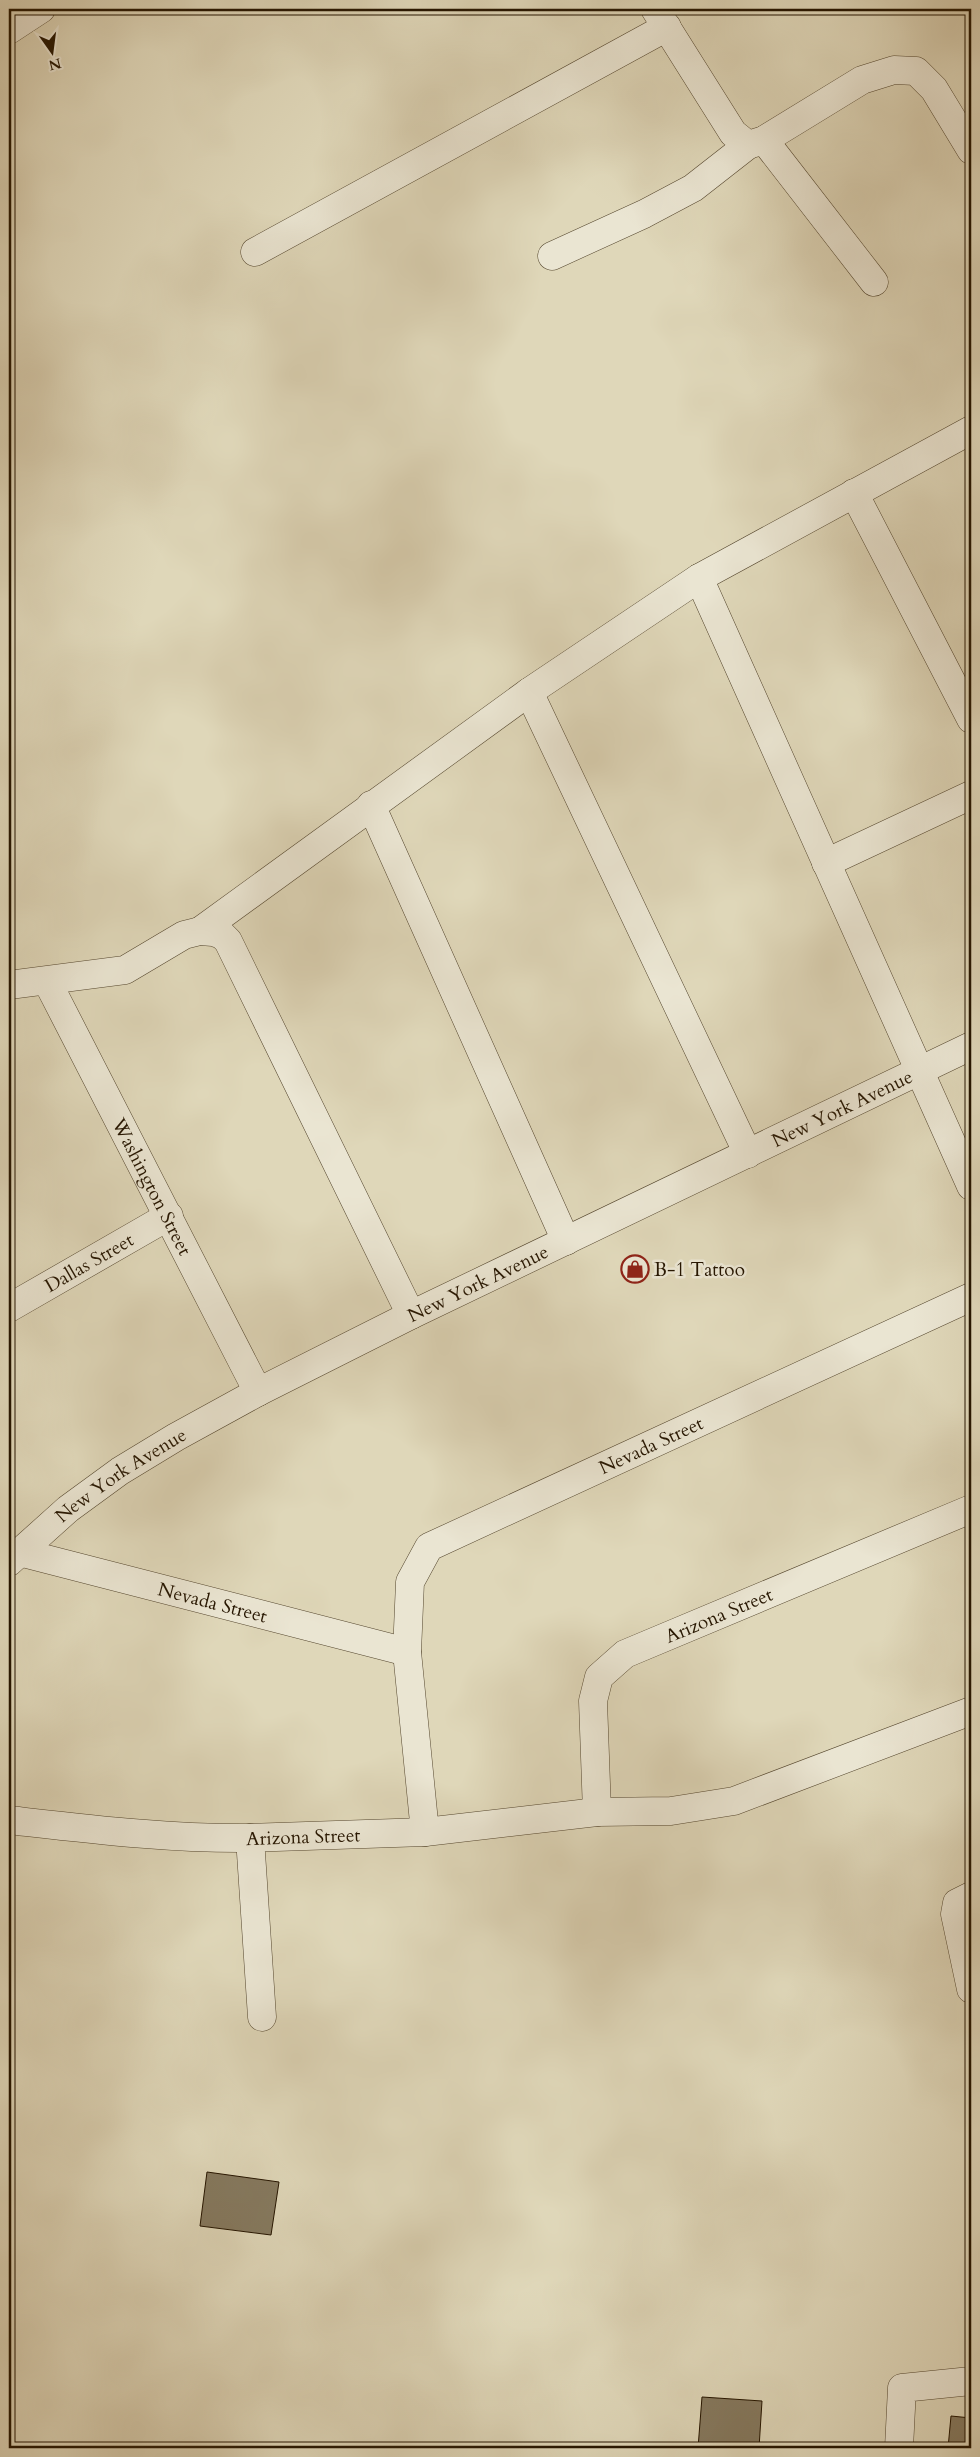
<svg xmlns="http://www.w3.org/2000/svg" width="980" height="2457" font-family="Cardo,serif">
	<rect width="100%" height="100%" fill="#dfd7b9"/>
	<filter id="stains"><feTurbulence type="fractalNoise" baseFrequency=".004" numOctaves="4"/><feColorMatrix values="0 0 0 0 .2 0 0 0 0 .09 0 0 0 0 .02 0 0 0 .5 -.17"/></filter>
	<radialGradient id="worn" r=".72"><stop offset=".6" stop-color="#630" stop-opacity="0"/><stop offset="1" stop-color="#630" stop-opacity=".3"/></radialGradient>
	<g fill="#867a60" stroke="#251500">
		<path d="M 207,2172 L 279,2182 L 271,2235 L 200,2226 Z"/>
		<path d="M 702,2397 L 762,2401 L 759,2448 L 698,2448 Z"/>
		<path d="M 951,2416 L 971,2418 L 971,2448 L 948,2448 Z"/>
	</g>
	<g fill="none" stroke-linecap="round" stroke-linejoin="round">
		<g stroke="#54462e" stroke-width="29">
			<g id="minor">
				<path d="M 655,9 L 733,133 L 748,145 L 764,140 L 862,80 L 894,70 L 916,71 L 934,89 L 971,150"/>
				<path d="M 9,30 L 41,9"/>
				<path d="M 764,140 L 874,282"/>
				<path d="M 255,252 L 667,27"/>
				<path d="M 552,256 L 644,214 L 693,188 L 748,145"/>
				<path d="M 854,493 L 971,719"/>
				<path d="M 699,578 L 971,1186"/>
				<path d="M 529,692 L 748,1154"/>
				<path d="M 371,805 L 566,1241"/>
				<path d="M 826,863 L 971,795"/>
				<path d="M 200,931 L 529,692 L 699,578 L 971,430"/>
				<path id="s1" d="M 47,981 L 258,1392"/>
				<path d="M 9,985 L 125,970 L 184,935 L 200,931 L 213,932 L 222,935 L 228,941 L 411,1315"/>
				<path id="s2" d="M 9,1308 L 169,1216"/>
				<path id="s3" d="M 19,1552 L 407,1652"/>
				<path id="s4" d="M 9,1562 L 68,1509 L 120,1471 L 176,1437 L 258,1392 L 411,1315 L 971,1046"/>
				<path id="s5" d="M 597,1812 L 593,1701 L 599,1677 L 625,1654 L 971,1509"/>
				<path id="s6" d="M 9,1820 C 89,1829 170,1839 250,1838 L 425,1832 L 597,1812 L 671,1811 L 734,1801 L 971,1711"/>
				<path id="s7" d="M 425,1832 L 407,1652 L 410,1582 L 429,1547 L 971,1297"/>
				<path d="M 250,1838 L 262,2017"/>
				<path d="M 971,1896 L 957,1903 L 955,1914 L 971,1989"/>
				<path d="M 899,2448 L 902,2388 L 971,2381"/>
			</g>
		</g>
		<use href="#minor" stroke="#eae5d2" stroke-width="28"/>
	</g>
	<defs>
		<g id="shop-ring" transform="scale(1.4375)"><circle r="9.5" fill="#eae5d2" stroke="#8f2418" stroke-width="1.5"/><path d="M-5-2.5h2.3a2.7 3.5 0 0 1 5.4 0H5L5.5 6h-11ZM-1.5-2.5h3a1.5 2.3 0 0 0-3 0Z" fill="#8f2418"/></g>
	</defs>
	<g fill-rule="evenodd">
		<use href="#shop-ring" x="635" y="1269"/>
	</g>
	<g text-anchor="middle" stroke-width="5" stroke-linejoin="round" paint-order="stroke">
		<g font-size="19" fill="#251500" stroke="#eae5d2">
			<text dy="7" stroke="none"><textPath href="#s4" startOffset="952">New York Avenue</textPath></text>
			<text dy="7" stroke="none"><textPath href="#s1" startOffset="231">Washington Street</textPath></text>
			<text dy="7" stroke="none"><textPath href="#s2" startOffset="92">Dallas Street</textPath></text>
			<text dy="7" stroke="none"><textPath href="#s4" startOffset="548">New York Avenue</textPath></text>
			<text dy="7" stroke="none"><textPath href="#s7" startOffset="535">Nevada Street</textPath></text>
			<text dy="7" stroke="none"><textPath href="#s4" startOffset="142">New York Avenue</textPath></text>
			<text dy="7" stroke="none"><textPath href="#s3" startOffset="200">Nevada Street</textPath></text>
			<text dy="7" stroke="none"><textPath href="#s5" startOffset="272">Arizona Street</textPath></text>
			<text dy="7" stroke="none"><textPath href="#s6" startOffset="295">Arizona Street</textPath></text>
		</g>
		<g font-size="19" fill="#251500" stroke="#eae5d2" text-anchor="start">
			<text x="654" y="1276">B-1 Tattoo</text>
		</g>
	</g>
	<rect width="980" height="2457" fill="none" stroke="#dfd7b9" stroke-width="30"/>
	<rect x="10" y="10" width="960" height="2437" fill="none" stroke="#251500" stroke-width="2.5"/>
	<rect x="15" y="15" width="950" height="2427" fill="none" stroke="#251500"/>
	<g transform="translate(52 52) rotate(166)" stroke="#eae5d2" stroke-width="4" paint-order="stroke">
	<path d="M0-4L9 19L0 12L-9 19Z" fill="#251500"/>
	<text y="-8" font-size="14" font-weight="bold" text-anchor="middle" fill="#251500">N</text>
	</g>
	<rect width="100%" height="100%" filter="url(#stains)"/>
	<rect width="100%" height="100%" fill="url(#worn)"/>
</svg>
